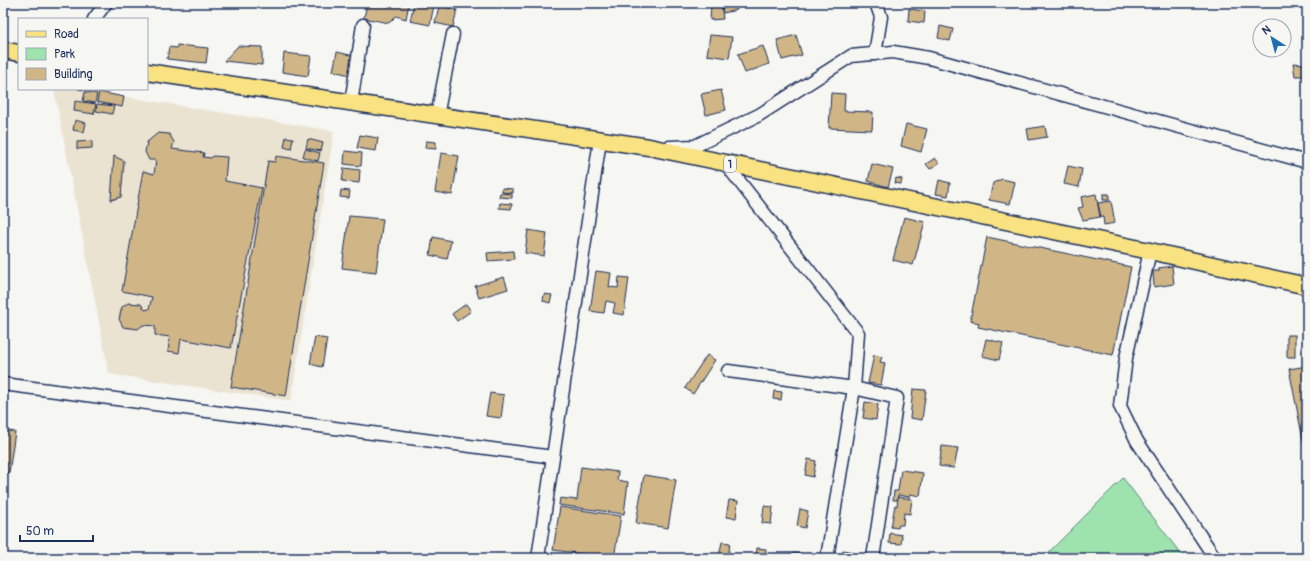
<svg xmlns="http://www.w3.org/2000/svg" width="1310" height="561" font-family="Pangolin,sans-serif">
	<rect width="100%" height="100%" fill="#f6f6f2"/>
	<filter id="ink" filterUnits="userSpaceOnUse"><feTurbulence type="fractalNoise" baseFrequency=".025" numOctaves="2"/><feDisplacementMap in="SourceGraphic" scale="8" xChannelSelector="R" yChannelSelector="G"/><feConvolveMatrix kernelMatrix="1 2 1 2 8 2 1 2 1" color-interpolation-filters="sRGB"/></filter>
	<g filter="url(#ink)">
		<path fill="#ebe3d2" d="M 54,89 L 78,89 L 334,131 L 291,401 L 109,374 Z"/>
		<path fill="#9ee3ae" stroke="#5c8986" d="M 1123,478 L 1184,558 L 1043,558 Z"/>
		<g fill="#d0b686" stroke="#1b2f5e">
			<path d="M 259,3 L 267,3 L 264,7 Z"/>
			<path d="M 367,3 L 409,3 L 406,19 L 396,16 L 389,23 L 364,18 Z"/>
			<path d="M 414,3 L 434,5 L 430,25 L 410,21 Z"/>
			<path d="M 722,3 L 736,3 L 737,10 L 723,13 Z"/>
			<path d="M 721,4 L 723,19 L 710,20 L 711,5 Z"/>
			<path d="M 439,6 L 457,10 L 453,27 L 435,23 Z"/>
			<path d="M 909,9 L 925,11 L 924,23 L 908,21 Z"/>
			<path d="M 940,26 L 953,29 L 950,41 L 938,38 Z"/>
			<path d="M 710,35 L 732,37 L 729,58 L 707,55 Z"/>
			<path d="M 796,35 L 802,55 L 782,60 L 777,40 Z"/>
			<path d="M 177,45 L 208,48 L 206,63 L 167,59 L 169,47 L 177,48 Z"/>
			<path d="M 238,46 L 262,47 L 262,65 L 224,61 Z"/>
			<path d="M 763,46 L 769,64 L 745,73 L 738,54 Z"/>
			<path d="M 337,52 L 354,56 L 350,75 L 333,71 Z"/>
			<path d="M 284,53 L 311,56 L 308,76 L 282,72 Z"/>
			<path d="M 1304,62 L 1307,62 L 1307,76 L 1295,76 L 1293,63 L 1304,64 Z"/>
			<path d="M 78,89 L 97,89 L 97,92 Z"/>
			<path d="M 721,90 L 726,110 L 706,115 L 701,94 Z"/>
			<path d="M 85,92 L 97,94 L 95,103 L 83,101 Z"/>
			<path d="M 99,92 L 124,97 L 122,107 L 97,102 Z"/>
			<path d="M 831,93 L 845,94 L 844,111 L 873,112 L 872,130 L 829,128 Z"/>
			<path d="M 75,101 L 96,104 L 94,114 L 74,111 Z"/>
			<path d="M 97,104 L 114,106 L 112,114 L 96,111 Z"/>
			<path d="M 75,120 L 86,123 L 84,132 L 73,130 Z"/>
			<path d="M 906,124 L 927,129 L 921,152 L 901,146 Z"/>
			<path d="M 1045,126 L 1047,137 L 1029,140 L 1027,129 Z"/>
			<path d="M 158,133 L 169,134 L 174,142 L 172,149 L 204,153 L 203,157 L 211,158 L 213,156 L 227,157 L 225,181 L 262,188 L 231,348 L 181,339 L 179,353 L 168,351 L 170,337 L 155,335 L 155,326 L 143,325 L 138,329 L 123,327 L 119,319 L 122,307 L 128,303 L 141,304 L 145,310 L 149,309 L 152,297 L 122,291 L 143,171 L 154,174 L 156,160 L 149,160 L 145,152 L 147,142 Z"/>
			<path d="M 360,135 L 378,138 L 376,151 L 357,148 Z"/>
			<path d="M 286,137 L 293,138 L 291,149 L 284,147 Z"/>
			<path d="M 308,139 L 323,143 L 321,151 L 306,148 Z"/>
			<path d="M 92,141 L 92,148 L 77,149 L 77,142 Z"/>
			<path d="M 426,141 L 436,142 L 436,149 L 425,148 Z"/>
			<path d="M 305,149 L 320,153 L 318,161 L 303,157 Z"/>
			<path d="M 345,151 L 362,153 L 361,166 L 344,164 Z"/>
			<path d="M 441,153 L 459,156 L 452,195 L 435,192 Z"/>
			<path d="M 114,156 L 124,161 L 121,197 L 111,200 Z"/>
			<path d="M 276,156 L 324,163 L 286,396 L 231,387 L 268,161 L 275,162 Z"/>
			<path d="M 935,158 L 939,163 L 930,169 L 926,164 Z"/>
			<path d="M 872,164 L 893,169 L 888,187 L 868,181 Z"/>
			<path d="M 1068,166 L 1082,169 L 1079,187 L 1064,184 Z"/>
			<path d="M 344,168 L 360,170 L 359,183 L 342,181 Z"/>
			<path d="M 896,178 L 902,179 L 901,184 L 895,183 Z"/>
			<path d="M 1002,179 L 1015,182 L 1010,204 L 989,200 L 993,183 Z"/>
			<path d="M 939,180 L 950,183 L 948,196 L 936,194 Z"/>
			<path d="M 502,188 L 513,189 L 513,193 L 502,192 Z"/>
			<path d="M 341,190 L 350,191 L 349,198 L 340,197 Z"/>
			<path d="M 500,193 L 512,194 L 512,198 L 499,197 Z"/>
			<path d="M 1096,194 L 1100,217 L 1083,220 L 1078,208 L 1083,207 L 1081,197 Z"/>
			<rect x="1103" y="194" width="6" height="6"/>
			<path d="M 1111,201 L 1115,223 L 1104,225 L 1103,217 L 1101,217 L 1098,203 Z"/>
			<path d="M 500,203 L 512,204 L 511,209 L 499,208 Z"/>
			<path d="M 349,216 L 383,219 L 376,272 L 342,268 Z"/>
			<path d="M 904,217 L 925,222 L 913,265 L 893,260 Z"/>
			<path d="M 528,230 L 547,233 L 544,256 L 525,253 Z"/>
			<path d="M 433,237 L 451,241 L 447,259 L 430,255 Z"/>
			<path d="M 987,237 L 1131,267 L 1113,355 L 978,327 L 979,323 L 970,321 Z"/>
			<path d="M 513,251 L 514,259 L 488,261 L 487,253 Z"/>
			<path d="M 1172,266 L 1174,284 L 1154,287 L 1153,271 L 1159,271 L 1159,268 Z"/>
			<path d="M 596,271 L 611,273 L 609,287 L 618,288 L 619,277 L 629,278 L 624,315 L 613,313 L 615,303 L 606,301 L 604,313 L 590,311 Z"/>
			<path d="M 504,277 L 508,289 L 479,298 L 475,286 Z"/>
			<path d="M 544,294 L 552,295 L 550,303 L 543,301 Z"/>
			<path d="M 466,304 L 471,311 L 457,321 L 452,314 Z"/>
			<rect x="1287" y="335" width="8" height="22"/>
			<path d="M 315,337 L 327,339 L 322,367 L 310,364 Z"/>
			<path d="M 986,339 L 1003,343 L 999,360 L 982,356 Z"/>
			<path d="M 707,355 L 715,360 L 693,394 L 685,388 Z"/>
			<path d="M 874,355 L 882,357 L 880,362 L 885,363 L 881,385 L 868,383 Z"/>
			<path d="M 1307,366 L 1307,455 L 1306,455 L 1289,369 Z"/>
			<path d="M 913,389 L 926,390 L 922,420 L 910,418 Z"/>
			<path d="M 774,391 L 782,392 L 781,400 L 773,399 Z"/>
			<path d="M 490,393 L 504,395 L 501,418 L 486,416 Z"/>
			<path d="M 865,402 L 878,404 L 876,420 L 863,418 Z"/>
			<path d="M 3,430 L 15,432 L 9,473 L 3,472 Z"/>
			<path d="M 942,446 L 958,448 L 954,468 L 939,466 Z"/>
			<path d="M 808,459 L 816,461 L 813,477 L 805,475 Z"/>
			<path d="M 581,467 L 618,472 L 617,480 L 628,482 L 624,514 L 559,505 L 560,498 L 577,500 Z"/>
			<path d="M 901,470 L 923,473 L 920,496 L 910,494 L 910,497 L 898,495 L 897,500 L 893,500 L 894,491 L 898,491 Z"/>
			<path d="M 644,475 L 676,480 L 668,528 L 636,523 Z"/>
			<path d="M 898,497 L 912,499 L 910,514 L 904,513 L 903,525 L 899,525 L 898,528 L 891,527 L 895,505 L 897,506 Z"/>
			<path d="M 729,500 L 738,501 L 736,518 L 726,517 Z"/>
			<path d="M 764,506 L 773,507 L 771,524 L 762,523 Z"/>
			<path d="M 560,507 L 621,516 L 614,558 L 553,550 Z"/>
			<path d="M 800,509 L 808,511 L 805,528 L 797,526 Z"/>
			<path d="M 890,533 L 902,535 L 901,544 L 889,543 Z"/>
			<path d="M 722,542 L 730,543 L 728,558 L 719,556 Z"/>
			<path d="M 757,548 L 766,549 L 765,558 L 756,558 Z"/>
			<path d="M 843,550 L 853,552 L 852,558 L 841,558 Z"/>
			<path d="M 793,553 L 802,554 L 801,558 L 792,558 Z"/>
		</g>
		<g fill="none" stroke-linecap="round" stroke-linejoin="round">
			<g stroke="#1b2f5e" stroke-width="15">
				<g id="minor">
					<path d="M 94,19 L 106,3"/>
					<path d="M 875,54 L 881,17 L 876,3"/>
					<path d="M 351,103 L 363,25"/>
					<path d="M 437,116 L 453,34"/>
					<path d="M 669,147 L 695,146 L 759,115 L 851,56 L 893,52 L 929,58 L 1307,162"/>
					<path d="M 725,163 L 858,333 L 854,388 L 897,398 L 873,558"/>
					<path d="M 1150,251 L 1126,358 L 1120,406 L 1137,441 L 1215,558"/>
					<path d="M 728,371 L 854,388 L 827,558"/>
					<path d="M 3,384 L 553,457"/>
					<path d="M 538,558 L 600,140"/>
				</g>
			</g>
			<g stroke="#1b2f5e" stroke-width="19">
				<g id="major">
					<path d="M 3,50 L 19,53"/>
					<path d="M 147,72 L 649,147 L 1150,251 L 1307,286"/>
				</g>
			</g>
			<use href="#minor" stroke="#f6f6f2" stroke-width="12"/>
			<use href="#major" stroke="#f8e281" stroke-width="16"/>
		</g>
	</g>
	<g text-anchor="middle" stroke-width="4" stroke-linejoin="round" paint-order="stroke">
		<rect fill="#f6f6f2" stroke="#5d6b8a" stroke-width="1" x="724" y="156" width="12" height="16" rx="3"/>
		<g font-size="10" font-weight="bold" fill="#1b2f5e">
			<text x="730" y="168">1</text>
		</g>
	</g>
	<rect width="1310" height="561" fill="none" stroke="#f6f6f2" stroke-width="16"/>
	<rect x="8" y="8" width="1294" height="545" fill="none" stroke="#1b2f5e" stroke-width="1.5" filter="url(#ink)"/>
	<rect x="18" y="18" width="130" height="72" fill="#f6f6f2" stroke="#9ea6b7"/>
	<rect x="26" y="31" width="20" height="6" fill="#f8e281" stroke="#9ea6b7"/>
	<text x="54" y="38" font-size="12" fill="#1b2f5e">Road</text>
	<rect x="26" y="48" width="20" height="12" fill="#9ee3ae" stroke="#9ea6b7"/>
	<text x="54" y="58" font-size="12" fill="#1b2f5e">Park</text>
	<rect x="26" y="68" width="20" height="12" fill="#d0b686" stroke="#9ea6b7"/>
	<text x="54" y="78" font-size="12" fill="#1b2f5e">Building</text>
	<g transform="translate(1272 38) rotate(324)"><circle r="19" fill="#f6f6f2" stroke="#9ea6b7"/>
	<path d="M0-3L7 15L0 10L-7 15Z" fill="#1f6fb2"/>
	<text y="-6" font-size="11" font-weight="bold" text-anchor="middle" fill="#1b2f5e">N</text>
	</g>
	<path d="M20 535v6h73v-6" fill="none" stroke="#1b2f5e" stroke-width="2"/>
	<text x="26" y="535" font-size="12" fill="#1b2f5e" stroke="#f6f6f2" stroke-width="3" paint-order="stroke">50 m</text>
</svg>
